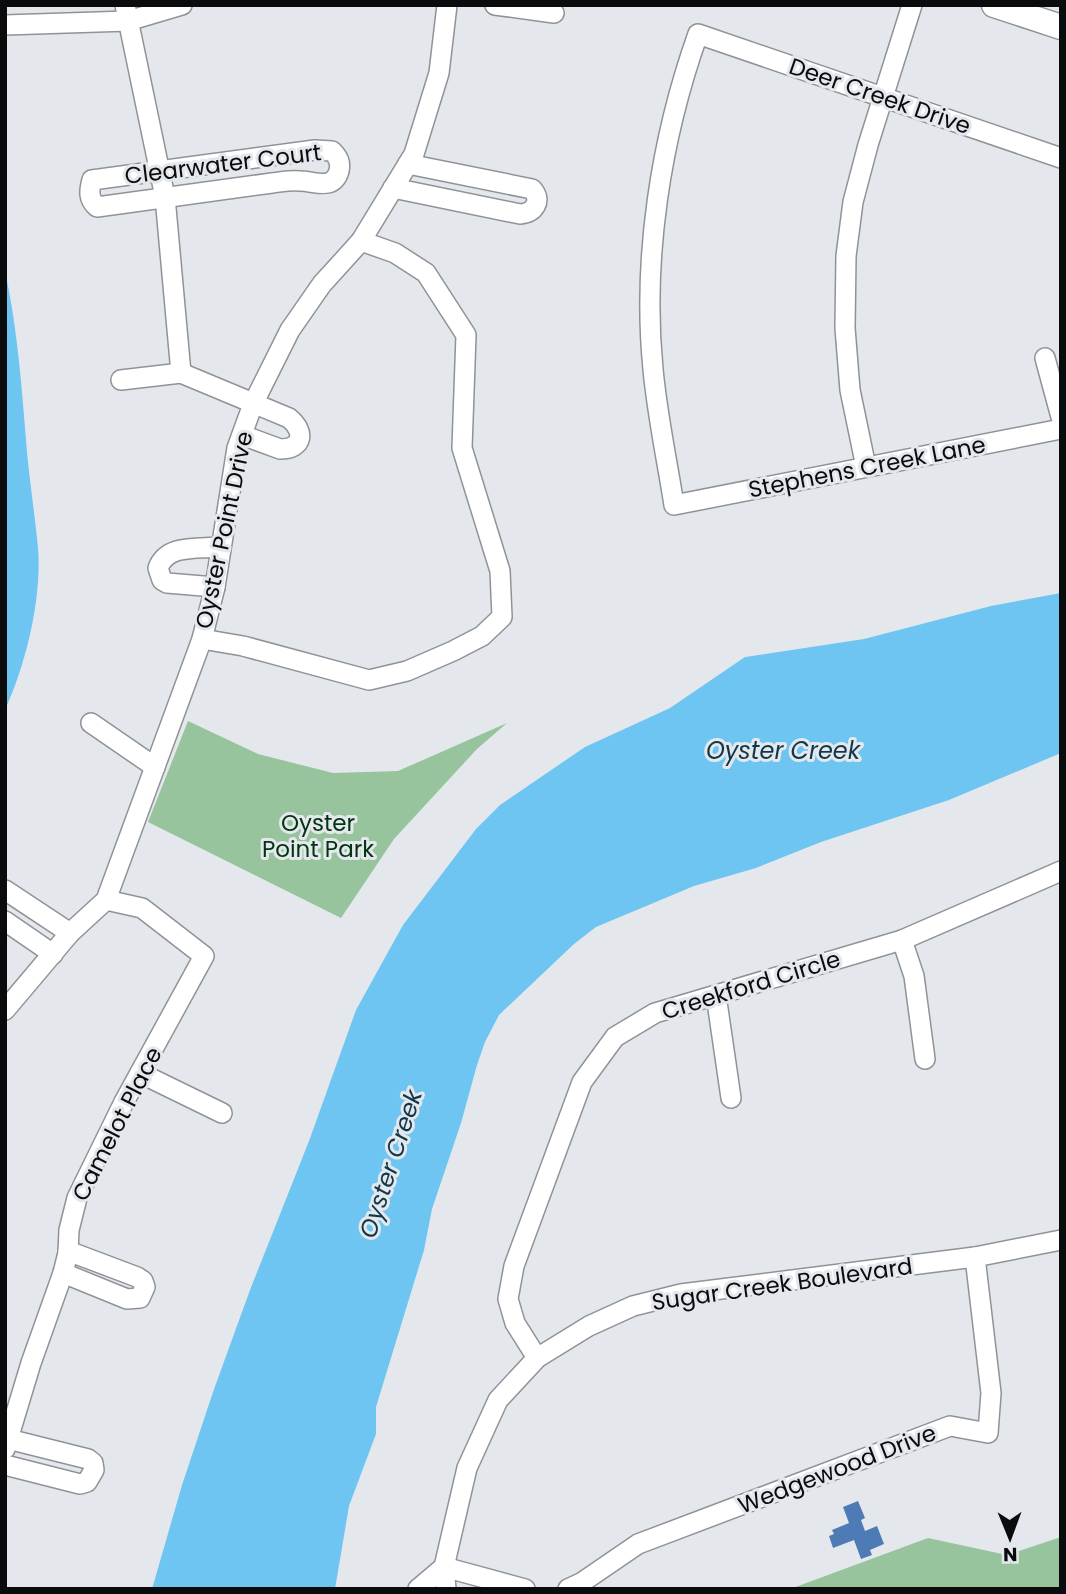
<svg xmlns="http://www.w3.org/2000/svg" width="1066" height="1594" font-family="Poppins,sans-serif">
	<rect width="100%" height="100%" fill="#e4e8ed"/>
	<g fill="#98c49d">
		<path d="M 188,721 L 258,754 L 333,773 L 398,771 L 507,723 L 477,749 L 394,839 L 341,918 L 148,822 Z"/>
		<path d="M 1061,1537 L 1061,1589 L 790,1589 L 928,1538 L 1007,1555 Z"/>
	</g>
	<g fill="#6ec5f1">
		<path d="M 5,271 C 18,331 22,391 27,452 C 30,484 35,516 38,548 C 42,599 26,664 5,710 Z"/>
		<path d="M 1061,593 L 1061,753 L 949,800 L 821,842 L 756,868 L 694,886 L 596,927 L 574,944 L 499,1015 L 485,1042 L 477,1065 L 461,1123 L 432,1209 L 424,1250 L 376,1407 L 376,1434 L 349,1506 L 335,1589 L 152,1589 L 182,1485 L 213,1392 L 250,1290 L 309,1141 L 356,1010 L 403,925 L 476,829 L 500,805 L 585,747 L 670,708 L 745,657 L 864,639 L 991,606 Z"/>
	</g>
	<path fill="#4e7ab6" d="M 858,1501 L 865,1518 L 861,1520 L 865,1531 L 877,1526 L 884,1544 L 870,1550 L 872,1555 L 861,1559 L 854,1540 L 833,1548 L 829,1536 L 834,1534 L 832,1530 L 849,1523 L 843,1507 Z"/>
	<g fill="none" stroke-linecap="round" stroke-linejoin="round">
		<g stroke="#8f9398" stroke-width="22">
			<g id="minor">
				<path d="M 125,5 L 165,197 L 181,373"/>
				<path d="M 495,5 L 554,13"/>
				<path d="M 5,25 L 128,21 L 182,5"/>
				<path d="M 315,150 L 332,151 C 338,157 341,162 339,171 C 333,191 315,181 300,181 C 291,180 281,182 272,183 L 97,207 C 88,199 89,191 92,180 Z"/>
				<path d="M 1061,158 L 698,34 C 661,138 642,258 653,369 C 657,414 667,460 674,505 L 1061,429"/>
				<path d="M 393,188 L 520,214 C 534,213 543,201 532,189 L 408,164"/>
				<path d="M 1045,358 L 1061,417"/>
				<path d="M 121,380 L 181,373 L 289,418 C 305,431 304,449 280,449 L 242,435"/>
				<path d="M 866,467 L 850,390 L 845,328 L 846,256 L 853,202 L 868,145 L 912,5"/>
				<path d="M 215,587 L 167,583 L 162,580 L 158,568 C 167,544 197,549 219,547"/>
				<path d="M 202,639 L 243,646 L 369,680 L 407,671 L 453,651 L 482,636 L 502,617 L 500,571 L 462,448 L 466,335 L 426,273 L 395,253 L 361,241"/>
				<path d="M 91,723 L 155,767"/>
				<path d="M 5,890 L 70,933"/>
				<path d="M 5,921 L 53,954"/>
				<path d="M 902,940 L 914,976 L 925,1059"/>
				<path d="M 716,995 L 731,1098"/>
				<path d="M 5,1010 L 70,933 L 106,900 L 202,639 L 215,587 L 237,448 L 253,404 L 290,330 L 322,284 L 361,241 L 414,154 L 439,73 L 447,5"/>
				<path d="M 140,1073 L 222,1113"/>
				<path d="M 63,1273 L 127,1299 L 140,1298 L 145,1287 L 143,1281 L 137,1277 L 68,1251"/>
				<path d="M 537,1358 L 515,1323 L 508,1299 L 514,1266 L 582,1082 L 615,1037 L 655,1013 L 902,940 L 1061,871"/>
				<path d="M 5,1449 L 31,1363 L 63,1273 L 68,1253 L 69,1230 L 77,1198 L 124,1102 L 204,956 L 142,908 L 106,900"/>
				<path d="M 5,1465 L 80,1484 L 87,1482 L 94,1470 L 93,1463 L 88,1459 L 8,1439"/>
				<path d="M 444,1567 L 525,1589"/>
				<path d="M 418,1589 L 444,1567"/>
				<path d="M 446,1589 L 444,1567 L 467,1468 L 498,1400 L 537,1358 L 589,1326 L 633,1306 L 681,1294 L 975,1257 L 1061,1240"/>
				<path d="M 568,1589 L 581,1583 L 638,1544 L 950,1426 L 988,1433 L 991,1393 L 975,1257"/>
			</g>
		</g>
		<g stroke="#8f9398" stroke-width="27">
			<path id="major" d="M 994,5 L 1061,27"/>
		</g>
		<use href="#minor" stroke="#fff" stroke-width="19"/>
		<use href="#major" stroke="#fff" stroke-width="24"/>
	</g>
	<g text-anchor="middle" stroke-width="6" stroke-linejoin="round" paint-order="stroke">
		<g font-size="23" fill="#0a0b0d" stroke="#e4e8ed">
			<text transform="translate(880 96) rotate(19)" y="8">Deer Creek Drive</text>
			<text transform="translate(223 164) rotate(-7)" y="8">Clearwater Court</text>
			<text transform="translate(867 467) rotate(-11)" y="8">Stephens Creek Lane</text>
			<text transform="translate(224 530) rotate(-78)" y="8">Oyster Point Drive</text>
			<text transform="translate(751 985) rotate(-17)" y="8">Creekford Circle</text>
			<text transform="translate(117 1124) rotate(-63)" y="8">Camelot Place</text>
			<text transform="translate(782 1284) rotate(-8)" y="8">Sugar Creek Boulevard</text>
			<text transform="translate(837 1469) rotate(-21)" y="8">Wedgewood Drive</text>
		</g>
		<g font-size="23" fill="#01340f" stroke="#e4e8ed">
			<text x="318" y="831">Oyster<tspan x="318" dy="26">Point Park</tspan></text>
		</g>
		<g font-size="24" font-style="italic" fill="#103749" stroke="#e4e8ed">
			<text x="783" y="759">Oyster Creek</text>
			<text transform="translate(391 1164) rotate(-72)" y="8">Oyster Creek</text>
		</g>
	</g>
	<rect width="1066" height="1594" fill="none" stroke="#0a0b0d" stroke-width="14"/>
	<g transform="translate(1010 1538) rotate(179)" stroke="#e4e8ed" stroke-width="5" paint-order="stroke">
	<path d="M0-5L12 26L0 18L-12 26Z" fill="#0a0b0d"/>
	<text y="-10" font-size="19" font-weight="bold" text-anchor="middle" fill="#0a0b0d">N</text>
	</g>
</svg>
